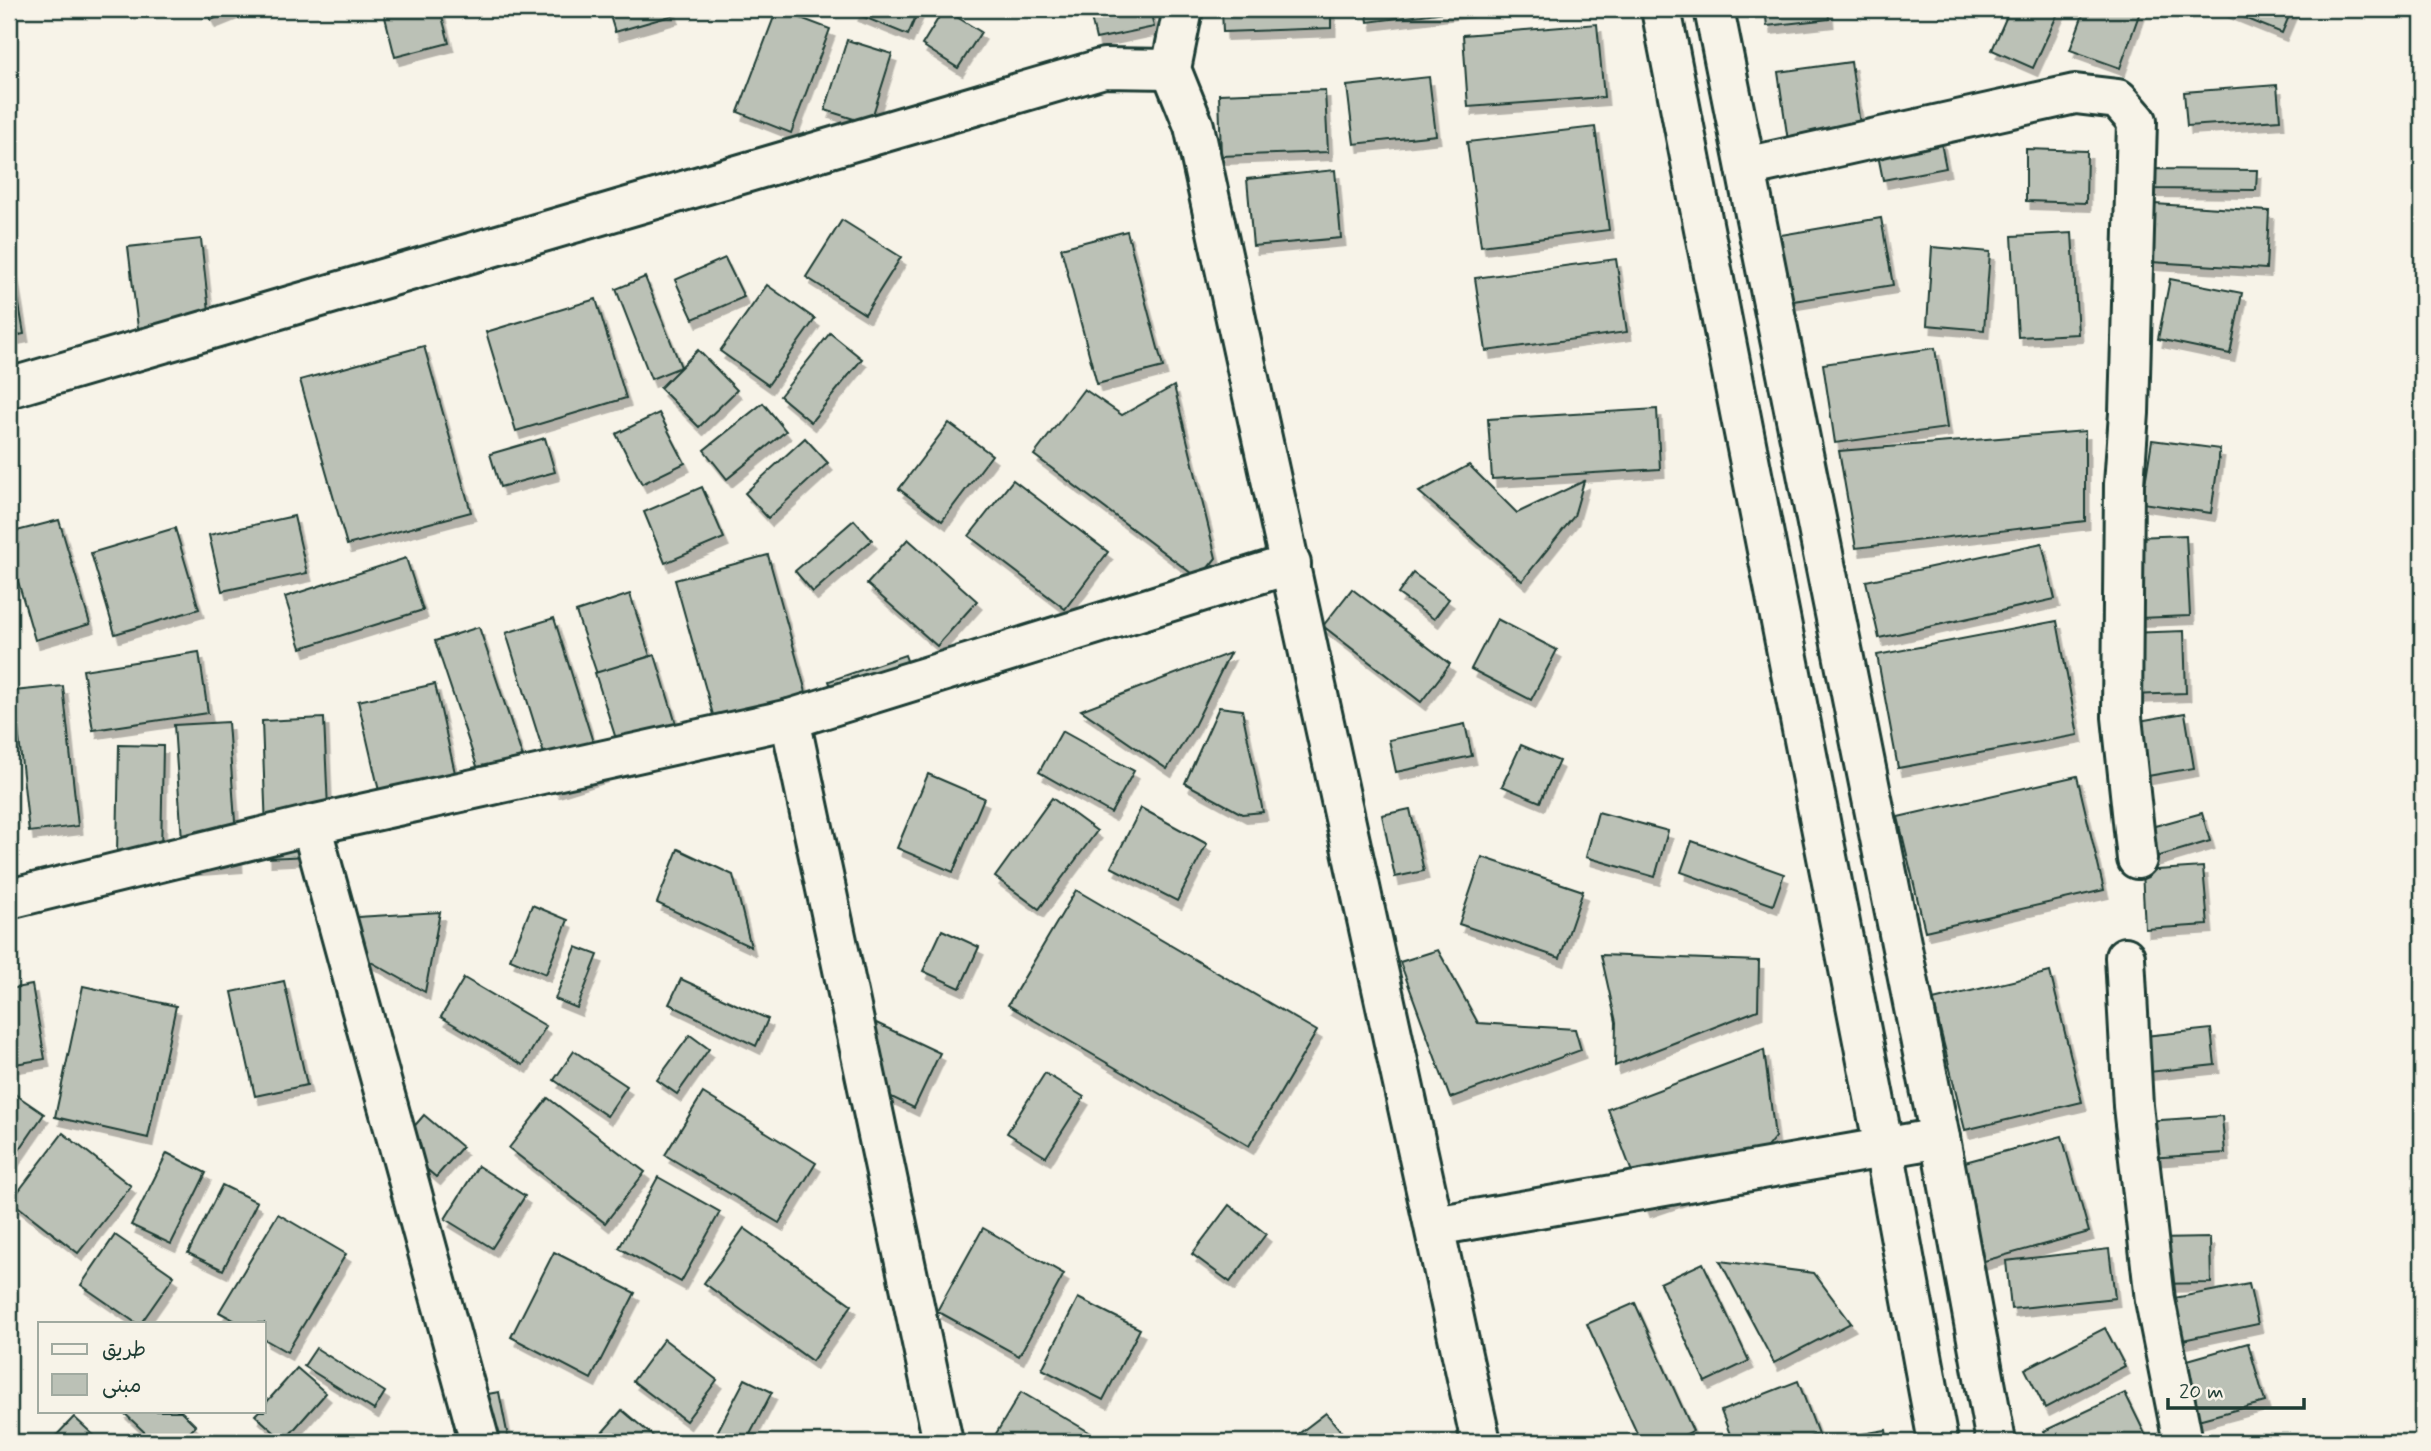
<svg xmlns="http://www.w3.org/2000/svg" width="2431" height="1451" font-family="Mynerve,'Playpen Sans Arabic',sans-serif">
	<defs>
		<filter id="shadow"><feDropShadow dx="4.5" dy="8" stdDeviation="0" flood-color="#0004"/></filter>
	</defs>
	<rect width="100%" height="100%" fill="#f7f3e8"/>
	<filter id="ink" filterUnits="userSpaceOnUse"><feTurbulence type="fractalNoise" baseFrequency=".0143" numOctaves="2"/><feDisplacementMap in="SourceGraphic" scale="14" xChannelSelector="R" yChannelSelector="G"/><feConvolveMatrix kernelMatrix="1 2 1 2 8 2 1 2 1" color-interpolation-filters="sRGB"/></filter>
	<g filter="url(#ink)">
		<g fill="#bbc1b6" stroke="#1f3d34" stroke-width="2" filter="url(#shadow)">
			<path d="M 206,9 L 238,9 L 211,20 Z"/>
			<path d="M 383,9 L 440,9 L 449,43 L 395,57 Z"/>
			<path d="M 608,9 L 672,9 L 674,15 L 615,32 Z"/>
			<path d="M 777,9 L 830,29 L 791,133 L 738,112 Z"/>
			<path d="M 856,9 L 919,9 L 908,35 L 854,13 Z"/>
			<path d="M 944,9 L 981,32 L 958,68 L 922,45 Z"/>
			<path d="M 1089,9 L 1150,9 L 1154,27 L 1096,39 Z"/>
			<path d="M 1222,9 L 1331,9 L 1331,28 L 1223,32 Z"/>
			<path d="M 1366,9 L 1469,9 L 1368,22 Z"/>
			<path d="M 1765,9 L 1828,9 L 1829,19 L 1767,26 Z"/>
			<path d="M 2010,9 L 2060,9 L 2033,68 L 1992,50 Z"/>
			<path d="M 2085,9 L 2141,9 L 2120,68 L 2070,50 Z"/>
			<path d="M 2223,9 L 2292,9 L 2282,33 Z"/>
			<path d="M 1597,24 L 1604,97 L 1468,107 L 1463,35 Z"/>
			<path d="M 847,40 L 892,54 L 870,124 L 825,110 Z"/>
			<path d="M 1851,62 L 1861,131 L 1788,141 L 1778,72 Z"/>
			<path d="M 1429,77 L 1436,135 L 1354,144 L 1347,86 Z"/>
			<path d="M 2277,85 L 2280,120 L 2187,126 L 2184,92 Z"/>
			<path d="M 1325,90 L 1328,152 L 1221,156 L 1219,94 Z"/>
			<path d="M 1934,108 L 1946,168 L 1883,180 L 1871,120 Z"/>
			<path d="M 1595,127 L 1609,230 L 1481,246 L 1467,142 Z"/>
			<path d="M 2026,149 L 2087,151 L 2086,203 L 2026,201 Z"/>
			<path d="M 2145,169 L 2257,170 L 2256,190 L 2145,189 Z"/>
			<path d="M 1335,170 L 1341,238 L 1253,246 L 1247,179 Z"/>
			<path d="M 2154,204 L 2269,211 L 2266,269 L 2151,262 Z"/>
			<path d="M 1881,218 L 1893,285 L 1787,302 L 1775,236 Z"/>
			<path d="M 842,220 L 901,257 L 865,314 L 806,277 Z"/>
			<path d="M 1127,231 L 1163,367 L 1097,384 L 1061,248 Z"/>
			<path d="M 2072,233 L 2078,334 L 2018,337 L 2012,236 Z"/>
			<path d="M 201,239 L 210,320 L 138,328 L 128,247 Z"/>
			<path d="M 9,245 L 24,334 L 9,337 Z"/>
			<path d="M 1932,247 L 1990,252 L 1984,330 L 1927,325 Z"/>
			<path d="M 725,258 L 744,297 L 693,319 L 675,280 Z"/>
			<path d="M 1616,259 L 1627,332 L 1486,351 L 1475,278 Z"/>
			<path d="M 645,277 L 681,367 L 651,379 L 616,289 Z"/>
			<path d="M 2170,279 L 2242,293 L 2230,354 L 2158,339 Z"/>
			<path d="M 767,285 L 815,319 L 768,385 L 720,351 Z"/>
			<path d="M 596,299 L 626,398 L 516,431 L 486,332 Z"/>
			<path d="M 830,333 L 862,359 L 811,422 L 780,396 Z"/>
			<path d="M 424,346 L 471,512 L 347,545 L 300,380 Z"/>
			<path d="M 1935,348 L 1947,428 L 1835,443 L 1823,364 Z"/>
			<path d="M 698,350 L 737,390 L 699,427 L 660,388 Z"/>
			<path d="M 1174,386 L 1216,558 L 1199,579 L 1034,455 L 1084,389 L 1122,415 Z"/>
			<path d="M 763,403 L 786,431 L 727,479 L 704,450 Z"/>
			<path d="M 1657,409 L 1660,469 L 1492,479 L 1488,419 Z"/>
			<path d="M 659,413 L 685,463 L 642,484 L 616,434 Z"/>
			<path d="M 949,423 L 992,455 L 942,521 L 899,489 Z"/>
			<path d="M 2085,431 L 2085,521 L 1856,548 L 1839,451 Z"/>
			<path d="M 545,438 L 555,472 L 500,487 L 490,454 Z"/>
			<path d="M 805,438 L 828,463 L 768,518 L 745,493 Z"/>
			<path d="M 2152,440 L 2220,449 L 2211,513 L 2142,503 Z"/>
			<path d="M 1469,465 L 1517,513 L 1584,481 L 1574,516 L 1522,581 L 1419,492 Z"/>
			<path d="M 1013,480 L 1108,552 L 1065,609 L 969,536 Z"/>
			<path d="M 702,487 L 724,538 L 665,563 L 644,512 Z"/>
			<path d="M 294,516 L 307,573 L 222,591 L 209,535 Z"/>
			<path d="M 59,520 L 90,624 L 35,640 L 9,550 L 9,533 Z"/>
			<path d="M 854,520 L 872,540 L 813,592 L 795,571 Z"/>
			<path d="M 175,528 L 199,609 L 115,634 L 91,553 Z"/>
			<path d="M 2186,535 L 2190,616 L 2139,618 L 2135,537 Z"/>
			<path d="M 908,539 L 977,601 L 937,646 L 867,584 Z"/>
			<path d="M 2042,543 L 2055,599 L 1879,638 L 1866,581 Z"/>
			<path d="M 768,555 L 809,703 L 717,729 L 675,580 Z"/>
			<path d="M 406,558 L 423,610 L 301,648 L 285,597 Z"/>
			<path d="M 1413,573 L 1449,599 L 1434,619 L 1398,594 Z"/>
			<path d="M 1352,589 L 1450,664 L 1421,702 L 1323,626 Z"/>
			<path d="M 630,594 L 650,656 L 597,674 L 576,612 Z"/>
			<path d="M 554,618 L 603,774 L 555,789 L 506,633 Z"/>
			<path d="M 1497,619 L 1557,650 L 1531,700 L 1471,669 Z"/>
			<path d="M 2057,621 L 2078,735 L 1898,768 L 1877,655 Z"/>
			<path d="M 479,627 L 532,785 L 488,799 L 435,641 Z"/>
			<path d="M 2184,631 L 2186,693 L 2130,695 L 2128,633 Z"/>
			<path d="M 199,652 L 208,713 L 93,730 L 83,670 Z"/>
			<path d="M 1230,653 L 1194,726 L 1167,769 L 1081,710 Z"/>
			<path d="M 655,655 L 683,747 L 624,764 L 595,673 Z"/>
			<path d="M 905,655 L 913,677 L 837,703 L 829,681 Z"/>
			<path d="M 435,684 L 462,804 L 386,821 L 358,701 Z"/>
			<path d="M 63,686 L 78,826 L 29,832 L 14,691 Z"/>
			<path d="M 1219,707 L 1242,710 L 1263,812 L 1242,814 L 1185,783 Z"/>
			<path d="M 2185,713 L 2194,768 L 2142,777 L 2133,722 Z"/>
			<path d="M 324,718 L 330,855 L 267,858 L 262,721 Z"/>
			<path d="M 228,722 L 238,864 L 184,868 L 174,725 Z"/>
			<path d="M 1465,724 L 1472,756 L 1396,772 L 1389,740 Z"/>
			<path d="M 1062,731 L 1134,771 L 1111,813 L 1039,772 Z"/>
			<path d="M 119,745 L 163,746 L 161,855 L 117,853 Z"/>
			<path d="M 1521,745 L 1559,761 L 1540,802 L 1502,786 Z"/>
			<path d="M 928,774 L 984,798 L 953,872 L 897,848 Z"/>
			<path d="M 2077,776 L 2104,890 L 1925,931 L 1898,817 Z"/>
			<path d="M 1052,798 L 1097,831 L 1039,909 L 995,877 Z"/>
			<path d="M 1141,808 L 1207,844 L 1177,901 L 1111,867 Z"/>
			<path d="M 1410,809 L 1424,871 L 1395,877 L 1382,815 Z"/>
			<path d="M 1598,812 L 1668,831 L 1655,877 L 1586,857 Z"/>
			<path d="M 2202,813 L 2210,841 L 2153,858 L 2144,829 Z"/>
			<path d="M 1692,841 L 1784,874 L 1773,905 L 1681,872 Z"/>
			<path d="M 678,849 L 733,875 L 751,947 L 657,903 Z"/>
			<path d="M 1482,857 L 1583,891 L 1560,958 L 1459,924 Z"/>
			<path d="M 2203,867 L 2208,925 L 2145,929 L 2142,871 Z"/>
			<path d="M 1076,890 L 1317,1031 L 1249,1146 L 1008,1005 Z"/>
			<path d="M 532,905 L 568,920 L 546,974 L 510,959 Z"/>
			<path d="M 440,912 L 425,992 L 335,942 L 357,917 Z"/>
			<path d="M 942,930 L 979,947 L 960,988 L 923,971 Z"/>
			<path d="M 576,947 L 598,955 L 577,1008 L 555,999 Z"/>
			<path d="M 1438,950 L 1478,1023 L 1575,1029 L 1581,1050 L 1450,1098 L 1400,962 Z"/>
			<path d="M 1601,955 L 1759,961 L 1758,1010 L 1615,1066 L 1616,1022 Z"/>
			<path d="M 2050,972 L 2082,1102 L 1965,1130 L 1933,1000 Z"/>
			<path d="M 464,978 L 546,1026 L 523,1065 L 441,1017 Z"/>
			<path d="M 681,979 L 768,1019 L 756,1046 L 669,1004 Z"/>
			<path d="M 284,981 L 307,1085 L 255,1096 L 232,992 Z"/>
			<path d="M 32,985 L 45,1059 L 9,1065 L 9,989 Z"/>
			<path d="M 83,986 L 176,1006 L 148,1138 L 55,1117 Z"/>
			<path d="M 872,1021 L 940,1053 L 914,1108 L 846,1075 Z"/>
			<path d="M 2211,1029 L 2215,1065 L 2149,1072 L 2145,1036 Z"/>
			<path d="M 690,1035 L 709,1049 L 677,1094 L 657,1080 Z"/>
			<path d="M 1764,1050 L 1775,1137 L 1744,1176 L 1646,1209 L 1608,1109 Z"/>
			<path d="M 574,1051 L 627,1086 L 607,1116 L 554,1080 Z"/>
			<path d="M 1045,1073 L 1084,1097 L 1046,1157 L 1007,1133 Z"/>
			<path d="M 9,1090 L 44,1114 L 9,1165 Z"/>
			<path d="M 703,1093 L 816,1163 L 779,1223 L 665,1155 Z"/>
			<path d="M 548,1098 L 645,1172 L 605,1223 L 509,1148 Z"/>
			<path d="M 424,1115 L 462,1147 L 436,1177 L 398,1145 Z"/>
			<path d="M 2222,1116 L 2225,1153 L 2149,1158 L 2146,1121 Z"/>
			<path d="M 63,1133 L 131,1186 L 78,1253 L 11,1201 Z"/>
			<path d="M 2062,1136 L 2089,1232 L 1977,1263 L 1950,1166 Z"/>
			<path d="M 167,1153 L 206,1173 L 171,1244 L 131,1225 Z"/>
			<path d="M 478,1166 L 525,1196 L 492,1248 L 445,1219 Z"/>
			<path d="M 658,1177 L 720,1212 L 681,1282 L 619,1248 Z"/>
			<path d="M 222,1185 L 257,1202 L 223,1270 L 188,1253 Z"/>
			<path d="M 1229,1205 L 1266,1234 L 1230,1282 L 1192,1254 Z"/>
			<path d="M 278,1214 L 346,1254 L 287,1352 L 264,1339 L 264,1323 L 239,1323 L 219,1312 Z"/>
			<path d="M 744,1228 L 852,1305 L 812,1361 L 704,1283 Z"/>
			<path d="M 983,1228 L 1064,1274 L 1019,1356 L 937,1311 Z"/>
			<path d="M 115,1235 L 174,1276 L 141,1323 L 136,1323 L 81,1285 Z"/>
			<path d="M 2210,1238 L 2211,1283 L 2156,1284 L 2155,1239 Z"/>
			<path d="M 2109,1249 L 2115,1298 L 2011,1309 L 2006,1261 Z"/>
			<path d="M 554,1252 L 635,1293 L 591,1379 L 511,1337 Z"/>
			<path d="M 1720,1261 L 1814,1273 L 1851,1323 L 1774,1363 Z"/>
			<path d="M 1703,1263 L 1749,1361 L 1705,1382 L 1660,1283 Z"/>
			<path d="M 2249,1284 L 2258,1324 L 2178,1341 L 2169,1299 Z"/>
			<path d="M 1078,1298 L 1140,1329 L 1103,1400 L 1042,1369 Z"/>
			<path d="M 1635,1303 L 1693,1431 L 1669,1442 L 1641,1442 L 1587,1324 Z"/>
			<path d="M 2105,1328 L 2125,1366 L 2045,1408 L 2025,1369 Z"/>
			<path d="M 664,1339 L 717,1380 L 686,1421 L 633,1381 Z"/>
			<path d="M 2248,1343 L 2265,1402 L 2194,1421 L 2177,1363 Z"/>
			<path d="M 316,1348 L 385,1392 L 374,1410 L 304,1366 Z"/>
			<path d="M 297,1368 L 326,1393 L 284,1441 L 255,1415 L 259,1411 L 264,1411 L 264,1405 Z"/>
			<path d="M 745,1379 L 772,1392 L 746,1442 L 712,1442 Z"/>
			<path d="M 1798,1381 L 1818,1434 L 1796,1442 L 1733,1442 L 1721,1411 Z"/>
			<path d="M 499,1392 L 509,1442 L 457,1442 L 449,1401 Z"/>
			<path d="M 1021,1392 L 1106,1442 L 991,1442 Z"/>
			<path d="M 2125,1393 L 2149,1442 L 2049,1442 L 2044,1431 Z"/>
			<path d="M 622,1410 L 660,1442 L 594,1442 Z"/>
			<path d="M 122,1411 L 181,1411 L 196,1426 L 180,1442 L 155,1442 Z"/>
			<path d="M 1326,1413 L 1350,1442 L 1288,1442 Z"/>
			<path d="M 74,1417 L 101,1442 L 50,1442 Z"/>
			<path d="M 1886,1430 L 1888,1442 L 1814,1442 Z"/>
		</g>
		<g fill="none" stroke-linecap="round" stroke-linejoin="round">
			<g stroke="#1f3d34" stroke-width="44">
				<g id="minor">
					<path d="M 1183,9 L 1171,69 L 1194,126 L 1481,1442"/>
					<path d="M 1661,9 L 1884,1148 L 1938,1442"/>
					<path d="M 1714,9 L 1940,1138 L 1996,1442"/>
					<path d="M 1746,167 L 2075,94 L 2118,99 L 2137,121 L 2129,413 L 2124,484 L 2122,717 L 2137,859"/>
					<path d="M 9,388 L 1104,68 L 1171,69"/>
					<path d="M 790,719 L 943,1442"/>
					<path d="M 311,825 L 480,1442"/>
					<path d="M 9,899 L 311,825 L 790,719 L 1291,564"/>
					<path d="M 2125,957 L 2133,1106 L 2155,1300 L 2183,1442"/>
					<path d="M 1435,1226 L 1940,1138"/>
				</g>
			</g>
			<use href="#minor" stroke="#f7f3e8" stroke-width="38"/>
		</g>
	</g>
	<rect width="2431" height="1451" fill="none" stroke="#f7f3e8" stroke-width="35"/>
	<rect x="18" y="18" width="2396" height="1416" fill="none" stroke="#1f3d34" stroke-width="2.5" filter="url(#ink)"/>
	<rect x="38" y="1322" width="228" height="91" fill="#f7f3e8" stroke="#a1aaa0" stroke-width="2"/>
	<rect x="52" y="1344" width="35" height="10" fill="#f7f3e8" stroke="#a1aaa0" stroke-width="2"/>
	<text x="102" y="1356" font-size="21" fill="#1f3d34">طريق</text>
	<rect x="52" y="1374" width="35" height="21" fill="#bbc1b6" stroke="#a1aaa0" stroke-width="2"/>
	<text x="102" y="1392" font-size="21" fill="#1f3d34">مبنى</text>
	<path d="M2168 1398v10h136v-10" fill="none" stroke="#1f3d34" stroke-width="3.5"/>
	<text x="2179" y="1398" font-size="21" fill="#1f3d34" stroke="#f7f3e8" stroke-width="5" paint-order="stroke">20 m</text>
</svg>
